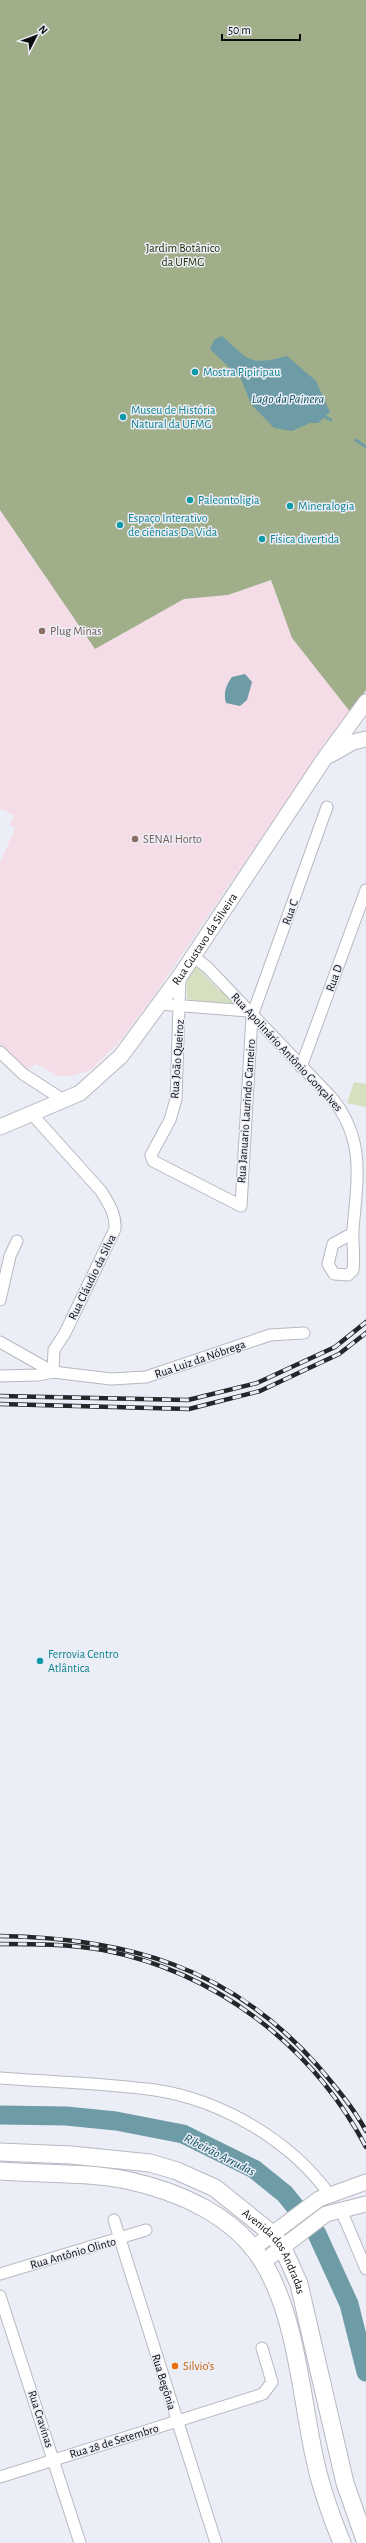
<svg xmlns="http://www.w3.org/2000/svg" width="366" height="2543" font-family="'Alegreya Sans',sans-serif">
	<rect width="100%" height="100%" fill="#eceef7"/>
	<path fill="#f5dde8" d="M 0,510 L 95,649 L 184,599 L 228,595 L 271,580 L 292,638 L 351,713 L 324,744 L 158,990 L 121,1040 L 92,1069 L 73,1076 L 59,1076 L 36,1064 L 28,1069 L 21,1067 L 0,1045 L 0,863 L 15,828 L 10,825 L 14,815 L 0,809 Z"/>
	<g fill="#d5e0c1">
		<path d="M 194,966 L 198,968 L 219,990 L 233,999 L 239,1008 L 187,999 L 187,976 Z"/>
		<path d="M 354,1082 L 366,1084 L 366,1107 L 347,1103 Z"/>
	</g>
	<path fill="#a1ae8a" d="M 0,0 L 366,0 L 366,690 L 351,713 L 292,638 L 271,580 L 228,595 L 184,599 L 95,649 L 0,510 Z"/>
	<g fill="#6d9ba6">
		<path d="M 222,336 C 250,361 249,366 287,356 L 316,381 L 330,412 L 318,423 L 310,423 L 292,431 L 274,428 L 251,404 L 241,379 L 210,349 L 214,340 Z"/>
		<path d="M 245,674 L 252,682 L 247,700 L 240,706 L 226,703 C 223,693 226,685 232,677 Z"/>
	</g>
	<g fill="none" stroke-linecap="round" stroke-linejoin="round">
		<g stroke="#6d9ba6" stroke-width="3">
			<path d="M 325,417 L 331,420"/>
			<path d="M 356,440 L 366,447"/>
		</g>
		<path stroke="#6d9ba6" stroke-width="19" d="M 0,2115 L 66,2116 L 116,2121 L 183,2134 L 254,2169 L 285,2194 L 317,2234 L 349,2304 L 366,2372"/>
		<g stroke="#b7b8c1" stroke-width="13">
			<g id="street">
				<path d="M 193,956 L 207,967 L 332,1098 C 366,1141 357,1179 353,1230 C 352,1243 355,1256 353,1270 L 348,1275 L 334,1274 L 328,1264 L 333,1244 L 353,1233"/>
				<path d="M 180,976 L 176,1099 L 170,1120 L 151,1155 L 153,1161 L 241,1206 L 252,1016 L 327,807"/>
				<path d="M 159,1004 L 248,1011"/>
				<path d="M 0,1052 L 23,1074 L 65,1101"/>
				<path d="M 301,1067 L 366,890"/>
				<path d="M 30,1112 L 101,1191 C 109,1204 116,1214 115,1229 L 65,1333 L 54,1350 L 53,1372"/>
				<path d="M 0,1300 L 10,1256 L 17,1241"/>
				<path d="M 0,1342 L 53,1372"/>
				<path d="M 0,1376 L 38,1375 L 53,1372 L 111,1379 L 146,1377 L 270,1335 L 304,1333"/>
				<path d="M 0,2078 C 51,2082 104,2083 155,2090 C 221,2100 290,2140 329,2194"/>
				<path d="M 341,2210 L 366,2269"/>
				<path d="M 114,2220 L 216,2543"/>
				<path d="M 0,2274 L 146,2230"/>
				<path d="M 0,2296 L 80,2543"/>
				<path d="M 0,2477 L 263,2394 L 272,2382 L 262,2348"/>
			</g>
		</g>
		<g stroke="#b7b8c1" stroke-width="17">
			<g id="secondary">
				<path d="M 330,755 L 353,742 L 366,739"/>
				<path id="s1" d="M 0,1127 L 80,1093 L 121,1056 L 180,976 L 322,762 L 366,702"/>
				<path d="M 252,2249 L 319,2199 L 366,2182"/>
				<path d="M 263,2262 L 326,2214 L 366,2204"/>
			</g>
		</g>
		<g stroke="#b7b8c1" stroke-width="19">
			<g id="primary">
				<path id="s2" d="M 0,2152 L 71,2155 L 150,2163 L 177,2171 L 215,2188 L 271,2233 L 282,2246 L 299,2284 L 345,2483 L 366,2543"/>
				<path d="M 0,2171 C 41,2174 86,2172 126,2180 C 178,2191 234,2215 263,2262 C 297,2318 301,2397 315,2460 C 321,2488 331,2516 342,2543"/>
			</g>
		</g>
		<use href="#street" stroke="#fff" stroke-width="11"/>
		<use href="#secondary" stroke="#fff" stroke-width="15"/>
		<use href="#primary" stroke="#fff" stroke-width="17"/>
		<g stroke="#252629" stroke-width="4.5">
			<g id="rail">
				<path d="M 0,1396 L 188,1400 L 257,1383 L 335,1347 L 366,1322"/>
				<path d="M 0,1404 L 189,1409 L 260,1391 L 339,1354 L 366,1333"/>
				<path d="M 0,1936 C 127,1938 230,1967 317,2065 C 335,2086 353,2107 366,2131"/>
				<path d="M 0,1944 C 34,1944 69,1944 103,1950 C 216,1972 312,2045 366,2147"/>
			</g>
		</g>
		<use href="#rail" stroke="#eceef7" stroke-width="3" stroke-dasharray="9" stroke-linecap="butt"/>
	</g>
	<g fill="#0f9aa8" stroke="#eceef7" stroke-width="1.5">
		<circle cx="195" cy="372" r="4"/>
		<circle cx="123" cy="417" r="4"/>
		<circle cx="190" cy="500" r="4"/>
		<circle cx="290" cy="506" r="4"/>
		<circle cx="120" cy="525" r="4"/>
		<circle cx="262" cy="539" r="4"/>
		<circle cx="40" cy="1661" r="4"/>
	</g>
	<g fill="#8d6e63" stroke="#eceef7" stroke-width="1.5">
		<circle cx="42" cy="631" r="4"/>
		<circle cx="135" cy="839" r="4"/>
	</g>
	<circle fill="#e8710a" stroke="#eceef7" stroke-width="1.5" cx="175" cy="2366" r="4"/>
	<g text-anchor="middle" stroke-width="3" stroke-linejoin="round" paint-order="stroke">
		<g font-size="12" fill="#253106" stroke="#eceef7">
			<text x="183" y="252">Jardim Botânico<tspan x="183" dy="14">da UFMG</tspan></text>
		</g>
		<g font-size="12" fill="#0d838f" stroke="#eceef7" text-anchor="start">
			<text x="203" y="376">Mostra Pipiripau</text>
			<text x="131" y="414">Museu de História<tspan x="131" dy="14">Natural da UFMG</tspan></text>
			<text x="198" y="504">Paleontoligia</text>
			<text x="298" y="510">Mineralogia</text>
			<text x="128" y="522">Espaço Interativo<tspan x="128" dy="14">de ciências Da Vida</tspan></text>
			<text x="270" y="543">Física divertida</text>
			<text x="48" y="1658">Ferrovia Centro<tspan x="48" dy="14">Atlântica</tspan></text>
		</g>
		<g font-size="12" fill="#785e54" stroke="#eceef7" text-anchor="start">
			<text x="50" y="635">Plug Minas</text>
			<text x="143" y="843">SENAI Horto</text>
		</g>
		<g font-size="12" fill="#0c0c0f" stroke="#eceef7">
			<text transform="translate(290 912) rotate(-70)" y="4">Rua C</text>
			<text dy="4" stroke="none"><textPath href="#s1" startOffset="286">Rua Gustavo da Silveira</textPath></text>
			<text transform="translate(334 978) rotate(-70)" y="4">Rua D</text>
			<text transform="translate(287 1052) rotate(47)" y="4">Rua Apolinário Antônio Gonçalves</text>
			<text transform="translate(177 1059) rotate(-86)" y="4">Rua João Queiroz</text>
			<text transform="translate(246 1111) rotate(-86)" y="4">Rua Januario Laurindo Carneiro</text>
			<text transform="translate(92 1277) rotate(-64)" y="4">Rua Cláudio da Silva</text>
			<text transform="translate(200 1359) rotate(-19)" y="4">Rua Luiz da Nóbrega</text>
			<text transform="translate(73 2253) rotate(-16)" y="4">Rua Antônio Olinto</text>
			<text dy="4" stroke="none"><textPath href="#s2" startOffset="309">Avenida dos Andradas</textPath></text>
			<text transform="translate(164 2382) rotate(73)" y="4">Rua Begônia</text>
			<text transform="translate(41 2419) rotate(72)" y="4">Rua Cravinas</text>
			<text transform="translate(114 2441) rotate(-17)" y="4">Rua 28 de Setembro</text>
		</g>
		<g font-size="12" fill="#c56008" stroke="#eceef7" text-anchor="start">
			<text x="183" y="2370">Silvio's</text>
		</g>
		<g font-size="13" font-style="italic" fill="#11535f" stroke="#eceef7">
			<text x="288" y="403">Lago da Painera</text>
			<text transform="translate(220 2154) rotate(27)" y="5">Ribeirão Arrudas</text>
		</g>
	</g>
	<g transform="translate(36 36) rotate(48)" stroke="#eceef7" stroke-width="3" paint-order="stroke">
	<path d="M0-3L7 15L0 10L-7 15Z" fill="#0c0c0f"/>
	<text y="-6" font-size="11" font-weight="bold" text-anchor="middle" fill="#0c0c0f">N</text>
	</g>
	<path d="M222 34v6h78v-6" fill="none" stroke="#0c0c0f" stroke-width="2"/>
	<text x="228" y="34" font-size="12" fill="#0c0c0f" stroke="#eceef7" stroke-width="3" paint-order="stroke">50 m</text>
</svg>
